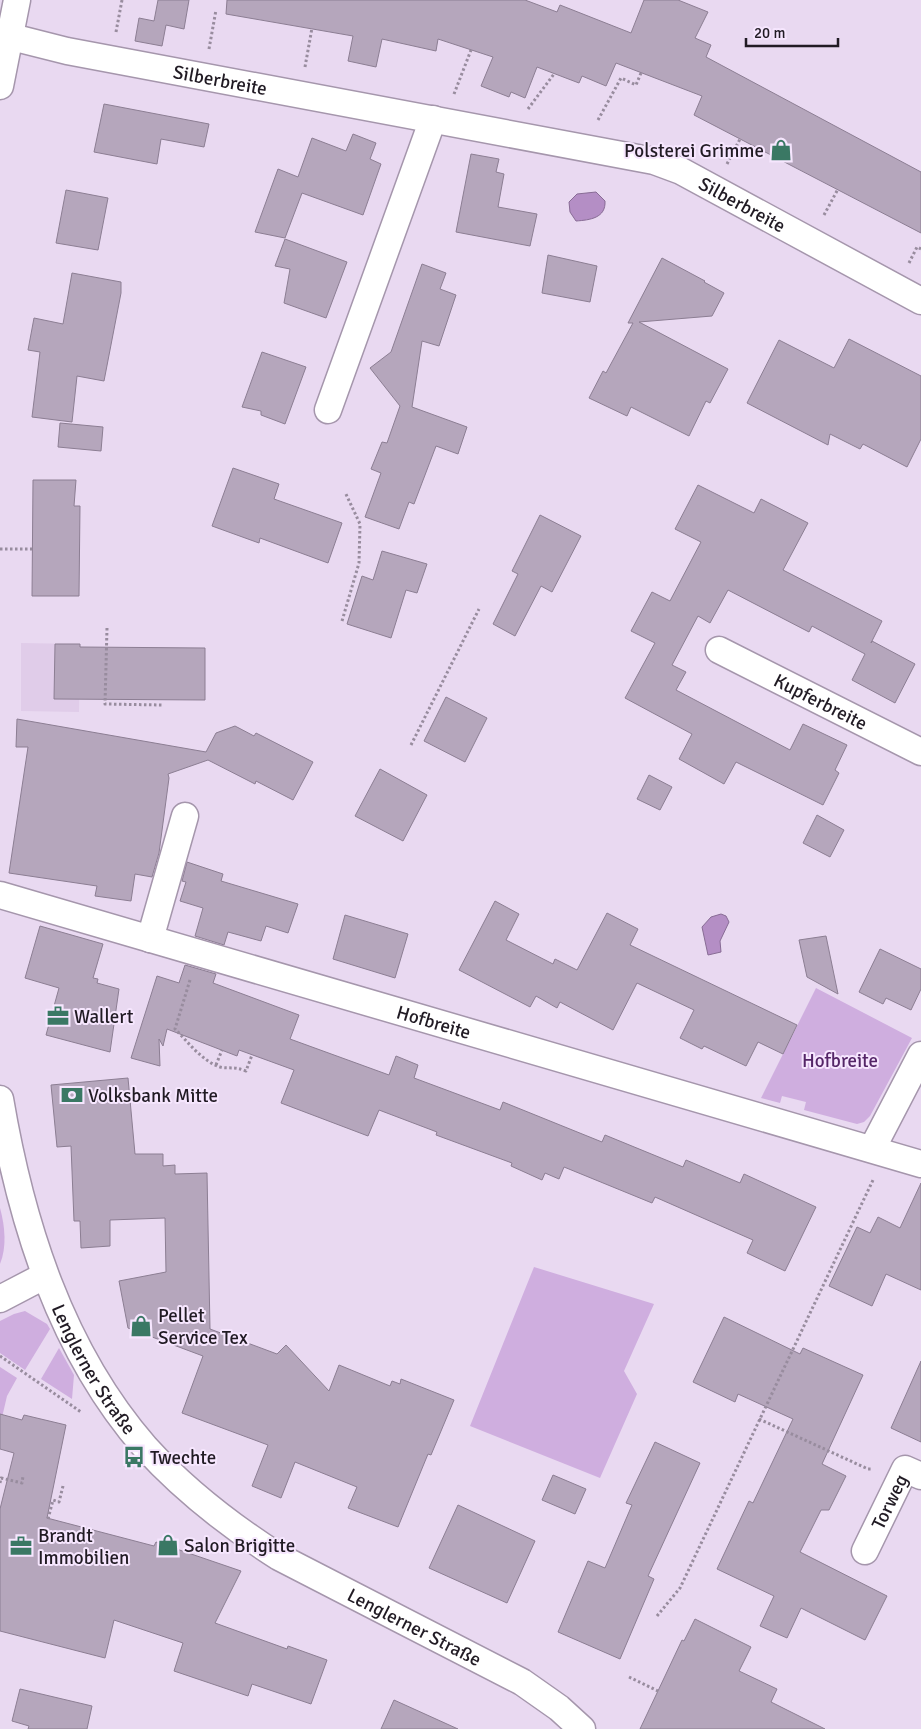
<svg xmlns="http://www.w3.org/2000/svg" width="921" height="1729" font-family="Signika,sans-serif">
	<rect width="100%" height="100%" fill="#e9d9f1"/>
	<path fill="#e0cce9" d="M 21,643 L 80,644 L 79,712 L 21,711 Z"/>
	<g fill="#cfaedf">
		<path d="M 816,988 L 912,1038 L 870,1116 L 864,1122 L 857,1124 L 804,1110 L 806,1102 L 782,1096 L 780,1103 L 761,1098 Z"/>
		<path d="M 0,1208 C 5,1226 7,1247 0,1264 Z"/>
		<path d="M 534,1267 L 654,1304 L 624,1371 L 637,1394 L 600,1478 L 470,1426 Z"/>
		<path d="M 25,1311 L 47,1324 L 50,1329 L 25,1370 L 0,1353 L 0,1321 L 14,1314 Z"/>
		<path d="M 59,1348 L 74,1375 L 72,1399 L 41,1379 Z"/>
		<path d="M 0,1367 L 17,1378 L 7,1396 L 0,1426 Z"/>
	</g>
	<g fill="#b48ec5" stroke="#886c95">
		<path d="M 596,192 L 605,201 C 606,218 590,220 576,221 L 570,212 L 569,202 L 577,194 Z"/>
		<path d="M 721,914 L 726,916 L 729,922 L 720,941 L 721,952 L 708,955 L 702,927 L 711,917 Z"/>
	</g>
	<g fill="#b5a6bc" stroke="#8c7e93">
		<path d="M 158,0 L 189,0 L 184,29 L 166,25 L 162,46 L 135,41 L 139,18 L 154,21 Z"/>
		<path d="M 227,0 L 525,0 L 557,12 L 560,5 L 631,33 L 644,0 L 678,0 L 708,12 L 695,38 L 711,45 L 706,57 L 921,172 L 921,233 L 694,115 L 702,96 L 616,63 L 606,86 L 582,76 L 579,83 L 537,67 L 525,98 L 511,92 L 509,97 L 481,86 L 493,57 L 438,39 L 436,51 L 382,39 L 376,67 L 348,61 L 353,36 L 226,14 Z"/>
		<path d="M 104,104 L 209,124 L 204,147 L 161,139 L 157,164 L 94,152 Z"/>
		<path d="M 353,134 L 376,143 L 370,159 L 381,164 L 363,215 L 302,193 L 285,238 L 255,232 L 278,169 L 298,177 L 312,138 L 346,151 Z"/>
		<path d="M 471,154 L 499,159 L 496,172 L 504,174 L 498,207 L 537,214 L 530,246 L 456,232 Z"/>
		<path d="M 66,190 L 108,198 L 98,250 L 56,243 Z"/>
		<path d="M 285,239 L 347,262 L 326,318 L 284,303 L 290,269 L 275,266 Z"/>
		<path d="M 548,255 L 597,266 L 590,302 L 542,293 Z"/>
		<path d="M 662,258 L 705,281 L 704,282 L 724,293 L 712,316 L 639,322 L 728,369 L 710,403 L 706,401 L 689,436 L 631,407 L 627,416 L 589,398 L 603,371 L 606,373 L 633,323 L 628,323 Z"/>
		<path d="M 422,264 L 446,273 L 440,289 L 456,295 L 439,346 L 422,341 L 412,407 L 467,427 L 458,454 L 436,446 L 414,504 L 409,502 L 399,529 L 365,517 L 381,473 L 371,469 L 382,442 L 387,443 L 400,406 L 370,368 L 391,352 Z"/>
		<path d="M 72,273 L 121,282 L 121,293 L 104,381 L 77,376 L 72,422 L 32,417 L 40,352 L 28,350 L 34,318 L 63,324 Z"/>
		<path d="M 849,339 L 921,376 L 921,439 L 907,467 L 863,444 L 860,449 L 830,434 L 828,445 L 747,403 L 779,340 L 834,368 Z"/>
		<path d="M 262,352 L 306,367 L 285,424 L 261,415 L 261,411 L 242,407 Z"/>
		<path d="M 60,423 L 103,427 L 101,451 L 58,447 Z"/>
		<path d="M 233,468 L 279,484 L 274,499 L 342,523 L 328,563 L 260,538 L 259,543 L 212,526 Z"/>
		<path d="M 33,480 L 76,480 L 74,506 L 80,506 L 79,596 L 32,596 Z"/>
		<path d="M 698,485 L 754,513 L 761,499 L 808,523 L 783,570 L 882,621 L 871,643 L 872,641 L 915,664 L 895,703 L 852,680 L 865,654 L 812,626 L 809,632 L 728,590 L 710,623 L 698,616 L 672,665 L 686,672 L 676,690 L 790,750 L 803,724 L 847,745 L 835,770 L 839,773 L 823,805 L 736,762 L 724,784 L 679,759 L 692,734 L 625,698 L 655,643 L 631,631 L 652,592 L 670,601 L 701,542 L 675,529 Z"/>
		<path d="M 540,515 L 581,536 L 552,592 L 541,586 L 515,636 L 493,624 L 518,574 L 512,571 Z"/>
		<path d="M 382,551 L 427,564 L 417,593 L 406,590 L 391,638 L 347,624 L 362,576 L 373,580 Z"/>
		<path d="M 55,644 L 80,644 L 80,647 L 205,648 L 205,700 L 54,699 Z"/>
		<path d="M 446,697 L 487,718 L 465,762 L 424,741 Z"/>
		<path d="M 17,719 L 206,752 L 216,733 L 235,726 L 254,736 L 256,733 L 313,762 L 293,800 L 256,781 L 255,784 L 208,760 L 168,774 L 169,778 L 159,853 L 152,877 L 135,874 L 131,901 L 95,896 L 97,886 L 9,873 L 28,747 L 16,747 Z"/>
		<path d="M 380,769 L 427,795 L 403,841 L 355,816 Z"/>
		<path d="M 649,775 L 672,787 L 660,810 L 637,799 Z"/>
		<path d="M 817,815 L 844,830 L 830,857 L 803,843 Z"/>
		<path d="M 187,862 L 223,874 L 221,881 L 298,904 L 288,933 L 266,926 L 261,941 L 228,932 L 224,945 L 195,936 L 203,908 L 180,901 L 186,882 L 182,881 Z"/>
		<path d="M 495,901 L 519,914 L 506,940 L 553,964 L 555,959 L 577,970 L 607,913 L 638,929 L 630,945 L 797,1025 L 783,1054 L 758,1042 L 746,1066 L 704,1046 L 702,1049 L 680,1038 L 694,1010 L 637,983 L 613,1030 L 560,1002 L 557,1008 L 536,996 L 530,1007 L 459,970 Z"/>
		<path d="M 345,915 L 408,934 L 395,978 L 333,959 Z"/>
		<path d="M 40,926 L 103,944 L 93,978 L 98,979 L 97,983 L 119,989 L 110,1052 L 46,1035 L 59,988 L 25,978 Z"/>
		<path d="M 826,936 L 838,994 L 807,977 L 799,940 Z"/>
		<path d="M 880,949 L 921,969 L 921,989 L 911,1010 L 886,998 L 883,1004 L 859,992 Z"/>
		<path d="M 185,965 L 216,974 L 213,983 L 299,1015 L 290,1039 L 389,1075 L 396,1056 L 418,1065 L 414,1078 L 500,1110 L 503,1102 L 602,1142 L 605,1135 L 683,1167 L 686,1160 L 740,1183 L 744,1174 L 816,1207 L 785,1271 L 747,1253 L 753,1240 L 655,1197 L 652,1203 L 564,1167 L 559,1179 L 545,1173 L 542,1180 L 511,1166 L 512,1163 L 436,1135 L 437,1132 L 379,1110 L 368,1136 L 281,1103 L 294,1070 L 239,1050 L 237,1056 L 167,1029 L 163,1046 L 159,1039 L 160,1066 L 131,1058 L 157,976 L 179,983 Z"/>
		<path d="M 128,1078 L 135,1154 L 163,1154 L 163,1166 L 175,1165 L 175,1174 L 207,1173 L 210,1329 L 277,1354 L 286,1345 L 329,1391 L 339,1365 L 390,1386 L 392,1381 L 400,1384 L 401,1379 L 454,1400 L 431,1455 L 428,1454 L 398,1527 L 348,1508 L 357,1487 L 295,1462 L 281,1498 L 252,1486 L 268,1445 L 182,1413 L 203,1356 L 128,1328 L 119,1281 L 166,1272 L 165,1218 L 110,1220 L 110,1246 L 81,1248 L 80,1221 L 74,1221 L 71,1146 L 57,1147 L 51,1085 Z"/>
		<path d="M 921,1183 L 921,1290 L 886,1274 L 872,1306 L 829,1286 L 857,1227 L 870,1233 L 878,1217 L 900,1228 Z"/>
		<path d="M 724,1317 L 800,1354 L 803,1348 L 863,1375 L 822,1464 L 846,1476 L 829,1510 L 821,1510 L 800,1552 L 887,1596 L 865,1640 L 801,1608 L 787,1638 L 760,1626 L 774,1596 L 717,1569 L 749,1501 L 753,1503 L 793,1419 L 738,1394 L 735,1402 L 693,1382 Z"/>
		<path d="M 921,1361 L 921,1442 L 891,1428 Z"/>
		<path d="M 0,1414 L 22,1420 L 24,1415 L 66,1425 L 47,1518 L 154,1546 L 156,1542 L 241,1571 L 215,1623 L 287,1649 L 288,1646 L 327,1660 L 311,1704 L 252,1684 L 248,1696 L 174,1671 L 183,1643 L 114,1620 L 105,1658 L 0,1631 L 0,1509 L 14,1453 L 0,1449 Z"/>
		<path d="M 655,1442 L 700,1463 L 648,1576 L 654,1579 L 620,1659 L 558,1632 L 588,1561 L 605,1568 L 632,1505 L 626,1503 Z"/>
		<path d="M 553,1475 L 586,1489 L 575,1514 L 542,1500 Z"/>
		<path d="M 458,1505 L 535,1541 L 507,1603 L 429,1568 Z"/>
		<path d="M 695,1619 L 751,1647 L 739,1671 L 777,1689 L 771,1702 L 825,1729 L 640,1729 L 682,1640 L 684,1641 Z"/>
		<path d="M 20,1689 L 92,1706 L 87,1729 L 28,1729 L 29,1726 L 12,1721 Z"/>
		<path d="M 394,1700 L 458,1729 L 381,1729 Z"/>
	</g>
	<g fill="none" stroke-linecap="round" stroke-linejoin="round">
		<g stroke="#a596ac" stroke-width="29">
			<g id="street">
				<path id="s1" d="M 0,34 L 67,51 L 654,161 L 681,171 L 921,301"/>
				<path d="M 0,86 L 17,0"/>
				<path d="M 328,410 L 433,119"/>
				<path id="s2" d="M 719,650 L 921,752"/>
				<path id="s3" d="M 0,895 L 921,1164"/>
				<path d="M 150,939 L 185,816"/>
				<path id="s4" d="M 0,1099 C 21,1223 61,1351 145,1447 C 183,1489 232,1527 279,1557 L 522,1682 L 559,1708 L 582,1729"/>
				<path d="M 872,1149 L 921,1055"/>
				<path d="M 0,1299 L 44,1276"/>
				<path id="s5" d="M 865,1551 L 905,1469 L 921,1476"/>
			</g>
		</g>
		<g stroke="#988c9e" stroke-width="3" stroke-dasharray="2.5 2.5" stroke-linecap="butt">
			<path d="M 116,32 L 122,0"/>
			<path d="M 209,49 L 216,10"/>
			<path d="M 305,67 L 312,28"/>
			<path d="M 454,94 L 471,50"/>
			<path d="M 528,109 L 554,74"/>
			<path d="M 598,120 L 621,78 L 636,85 L 641,73"/>
			<path d="M 727,164 L 740,139"/>
			<path d="M 824,215 L 838,189"/>
			<path d="M 909,263 L 917,247 L 921,249"/>
			<path d="M 0,549 L 32,549"/>
			<path d="M 342,621 L 359,563 L 360,524 L 345,492"/>
			<path d="M 107,628 L 105,704 L 162,705"/>
			<path d="M 411,745 L 479,609"/>
			<path d="M 190,980 L 175,1029 C 188,1042 202,1061 220,1067 C 228,1069 234,1066 246,1071 L 252,1055"/>
			<path d="M 216,1065 L 222,1050"/>
			<path d="M 0,1356 L 81,1412"/>
			<path d="M 759,1419 L 868,1469 L 873,1469"/>
			<path d="M 0,1483 L 1,1478 L 22,1483 L 23,1476"/>
			<path d="M 48,1519 L 53,1500 L 59,1502 L 63,1486"/>
			<path d="M 657,1616 L 680,1588 L 873,1180"/>
			<path d="M 629,1677 L 658,1691"/>
		</g>
		<use href="#street" stroke="#fff" stroke-width="26"/>
	</g>
	<defs>
		<g id="shop-bare" transform="scale(1.725)"><path d="M-5-2.5h2.3a2.7 3.5 0 0 1 5.4 0H5L5.5 6h-11ZM-1.5-2.5h3a1.5 2.3 0 0 0-3 0Z" fill="#3a7864" stroke="#f6e6fe" stroke-width="2.5" paint-order="stroke"/></g>
		<g id="office-bare" transform="scale(1.725)"><path d="M-6-3h4V-5.5h4V-3h4V5H-6ZM-1-4.5V-3h2v-1.5ZM-6 0V1H6V0Z" fill="#3a7864" stroke="#f6e6fe" stroke-width="2.5" paint-order="stroke"/></g>
		<g id="bank-bare" transform="scale(1.725)"><path d="M-6-4H6V4H-6ZM0-2.3a2.3 2.3 0 1 0 0 4.6a2.3 2.3 0 1 0 0-4.6Z" fill="#3a7864" stroke="#f6e6fe" stroke-width="2.5" paint-order="stroke"/></g>
		<g id="bus-bare" transform="scale(1.725)"><path d="M-5-6H5V4H4V6H2V4H-2V6H-4V4H-5ZM-3.5-4V0h7V-4ZM-3.5 1.2v1.5H-2V1.2ZM2 1.2v1.5H3.5V1.2Z" fill="#3a7864" stroke="#f6e6fe" stroke-width="2.5" paint-order="stroke"/></g>
	</defs>
	<g fill-rule="evenodd">
		<use href="#shop-bare" x="781" y="150"/>
		<use href="#office-bare" x="58" y="1016"/>
		<use href="#bank-bare" x="72" y="1095"/>
		<use href="#shop-bare" x="141" y="1326"/>
		<use href="#bus-bare" x="134" y="1457"/>
		<use href="#shop-bare" x="168" y="1545"/>
		<use href="#office-bare" x="21" y="1546"/>
	</g>
	<g text-anchor="middle" stroke-width="4" stroke-linejoin="round" paint-order="stroke">
		<g font-size="19" fill="#211b24" stroke="#f6e6fe">
			<text dy="7" stroke="none"><textPath href="#s1" startOffset="225">Silberbreite</textPath></text>
			<text dy="7" stroke="none"><textPath href="#s1" startOffset="765">Silberbreite</textPath></text>
			<text dy="7" stroke="none"><textPath href="#s2" startOffset="114">Kupferbreite</textPath></text>
			<text dy="7" stroke="none"><textPath href="#s3" startOffset="452">Hofbreite</textPath></text>
			<text dy="7" stroke="none"><textPath href="#s4" startOffset="288">Lenglerner Straße</textPath></text>
			<text dy="7" stroke="none"><textPath href="#s5" startOffset="55">Torweg</textPath></text>
			<text dy="7" stroke="none"><textPath href="#s4" startOffset="708">Lenglerner Straße</textPath></text>
		</g>
		<g font-size="19" fill="#211b24" stroke="#f6e6fe" text-anchor="start">
			<text x="764" y="157" text-anchor="end">Polsterei Grimme</text>
			<text x="74" y="1023">Wallert</text>
			<text x="88" y="1102">Volksbank Mitte</text>
			<text x="158" y="1322">Pellet<tspan x="158" dy="22">Service Tex</tspan></text>
			<text x="150" y="1464">Twechte</text>
			<text x="38" y="1542">Brandt<tspan x="38" dy="22">Immobilien</tspan></text>
			<text x="184" y="1552">Salon Brigitte</text>
		</g>
		<g font-size="19" fill="#542567" stroke="#f6e6fe">
			<text x="840" y="1067">Hofbreite</text>
		</g>
	</g>
	<path d="M746 38v8h92v-8" fill="none" stroke="#211b24" stroke-width="2.5"/>
	<text x="754" y="38" font-size="15" fill="#211b24" stroke="#f6e6fe" stroke-width="4" paint-order="stroke">20 m</text>
</svg>
